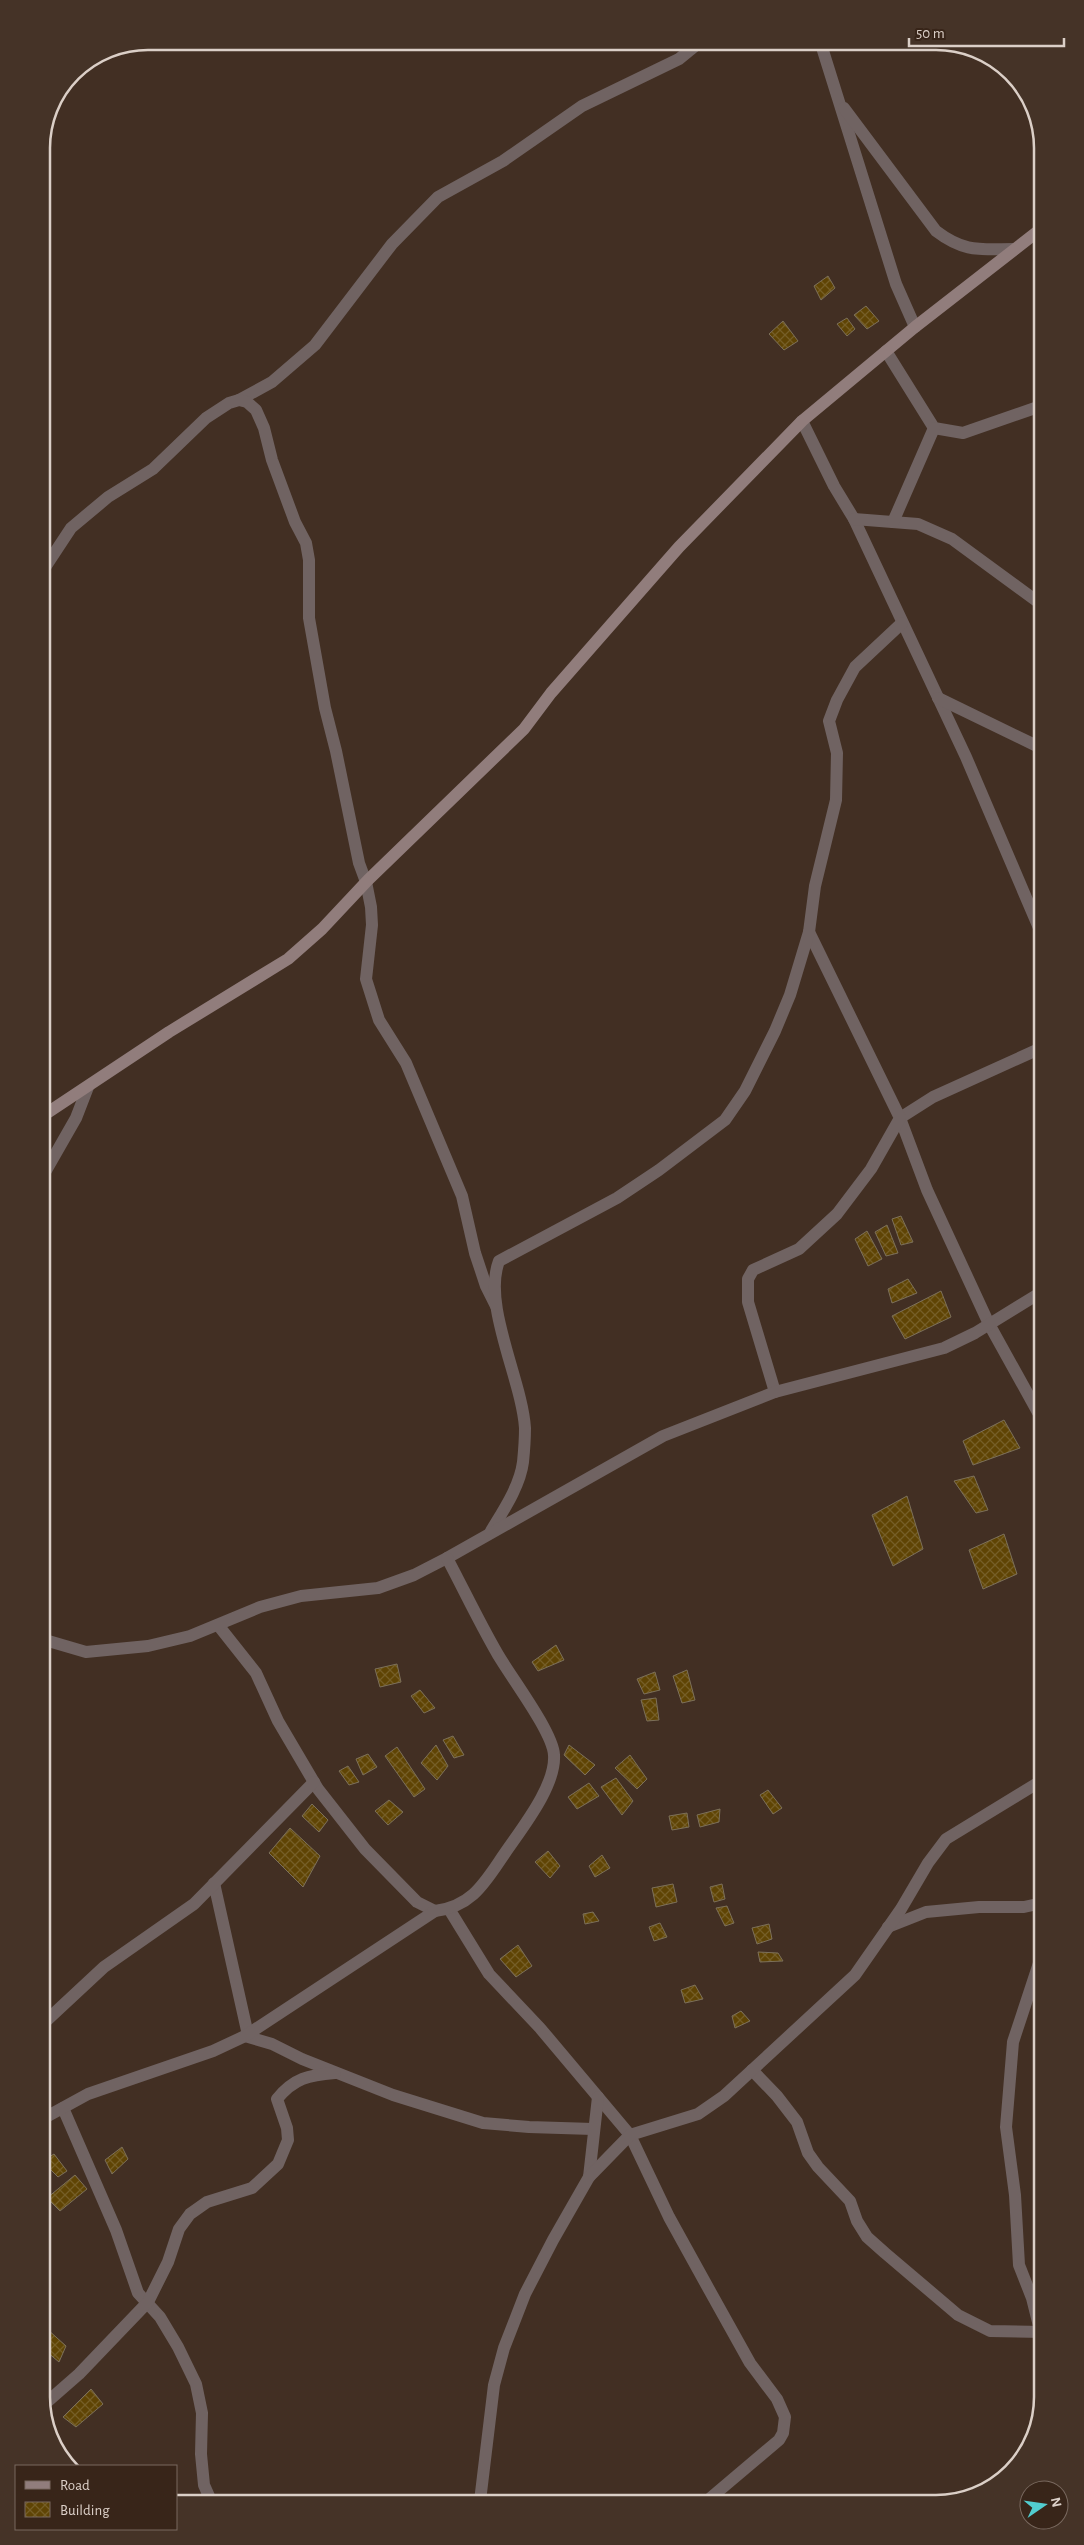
<svg xmlns="http://www.w3.org/2000/svg" width="1084" height="2545" font-family="'Alegreya Sans',sans-serif">
	<defs>
		<pattern id="building-cross-hatch" width="8" height="8" patternUnits="userSpaceOnUse" patternTransform="scale(1.25)"><rect width="8" height="8" fill="#5f4404"/><path d="M0 0l8 8M0 8l8-8" fill="none" stroke="#755e27"/></pattern>
	</defs>
	<rect width="100%" height="100%" fill="#422f23"/>
	<g fill="url(#building-cross-hatch)" stroke="#7c705a">
		<path d="M 828,276 L 835,288 L 821,300 L 814,286 Z"/>
		<path d="M 866,306 L 879,321 L 867,329 L 854,315 Z"/>
		<path d="M 847,318 L 855,329 L 847,336 L 837,324 Z"/>
		<path d="M 783,321 L 798,341 L 784,350 L 769,334 Z"/>
		<path d="M 901,1216 L 913,1242 L 901,1245 L 892,1219 Z"/>
		<path d="M 887,1225 L 898,1253 L 886,1256 L 875,1232 Z"/>
		<path d="M 867,1231 L 882,1259 L 868,1266 L 855,1239 Z"/>
		<path d="M 908,1279 L 917,1293 L 892,1303 L 888,1289 Z"/>
		<path d="M 941,1291 L 951,1317 L 905,1339 L 892,1316 Z"/>
		<path d="M 1004,1420 L 1020,1448 L 973,1465 L 963,1441 Z"/>
		<path d="M 974,1476 L 988,1510 L 976,1513 L 954,1481 Z"/>
		<path d="M 907,1496 L 923,1549 L 893,1566 L 872,1515 Z"/>
		<path d="M 1004,1534 L 1017,1574 L 983,1589 L 969,1550 Z"/>
		<path d="M 556,1645 L 564,1660 L 538,1671 L 532,1662 Z"/>
		<path d="M 397,1664 L 401,1682 L 380,1687 L 375,1669 Z"/>
		<path d="M 687,1670 L 695,1700 L 682,1703 L 673,1676 Z"/>
		<path d="M 655,1672 L 660,1690 L 644,1694 L 637,1679 Z"/>
		<path d="M 420,1690 L 435,1708 L 424,1713 L 411,1696 Z"/>
		<path d="M 656,1698 L 659,1720 L 647,1721 L 641,1700 Z"/>
		<path d="M 453,1736 L 464,1755 L 454,1758 L 443,1740 Z"/>
		<path d="M 436,1745 L 448,1766 L 437,1780 L 421,1763 Z"/>
		<path d="M 569,1745 L 595,1765 L 585,1775 L 564,1755 Z"/>
		<path d="M 397,1747 L 425,1789 L 414,1797 L 385,1756 Z"/>
		<path d="M 368,1754 L 377,1767 L 363,1775 L 356,1759 Z"/>
		<path d="M 630,1755 L 647,1779 L 637,1789 L 615,1768 Z"/>
		<path d="M 348,1766 L 359,1782 L 349,1785 L 339,1771 Z"/>
		<path d="M 616,1778 L 633,1801 L 622,1815 L 601,1787 Z"/>
		<path d="M 589,1783 L 599,1796 L 577,1809 L 568,1797 Z"/>
		<path d="M 768,1790 L 782,1808 L 773,1814 L 760,1795 Z"/>
		<path d="M 389,1800 L 403,1812 L 388,1825 L 375,1811 Z"/>
		<path d="M 312,1804 L 328,1820 L 319,1832 L 302,1816 Z"/>
		<path d="M 720,1809 L 719,1822 L 700,1827 L 697,1815 Z"/>
		<path d="M 687,1813 L 689,1827 L 672,1830 L 669,1816 Z"/>
		<path d="M 290,1828 L 320,1856 L 303,1887 L 269,1853 Z"/>
		<path d="M 548,1851 L 560,1866 L 550,1878 L 535,1862 Z"/>
		<path d="M 602,1855 L 610,1868 L 595,1877 L 589,1866 Z"/>
		<path d="M 673,1884 L 677,1902 L 656,1907 L 652,1888 Z"/>
		<path d="M 722,1884 L 725,1899 L 714,1902 L 710,1887 Z"/>
		<path d="M 727,1906 L 734,1923 L 725,1926 L 716,1908 Z"/>
		<path d="M 593,1912 L 599,1921 L 585,1924 L 583,1914 Z"/>
		<path d="M 660,1923 L 667,1937 L 654,1941 L 649,1927 Z"/>
		<path d="M 769,1924 L 772,1939 L 757,1944 L 752,1928 Z"/>
		<path d="M 518,1945 L 532,1966 L 516,1977 L 500,1959 Z"/>
		<path d="M 758,1952 L 778,1953 L 783,1961 L 760,1962 Z"/>
		<path d="M 695,1985 L 703,1999 L 685,2003 L 681,1990 Z"/>
		<path d="M 741,2011 L 750,2021 L 735,2028 L 732,2016 Z"/>
		<path d="M 122,2147 L 128,2159 L 112,2174 L 105,2160 Z"/>
		<path d="M 54,2154 L 67,2171 L 58,2177 L 46,2165 L 46,2159 Z"/>
		<path d="M 75,2175 L 87,2189 L 60,2211 L 47,2198 Z"/>
		<path d="M 47,2329 L 66,2346 L 59,2362 L 47,2352 Z"/>
		<path d="M 91,2389 L 103,2404 L 76,2427 L 63,2417 Z"/>
	</g>
	<g fill="none" stroke-linecap="round" stroke-linejoin="round">
		<g stroke="#706362" stroke-width="12">
			<path d="M 820,41 L 896,284 L 915,327"/>
			<path d="M 844,108 L 936,231 C 965,253 980,249 1015,249"/>
			<path d="M 886,351 L 934,428 L 963,433 L 1038,407"/>
			<path d="M 239,400 L 272,382 L 315,345 L 392,244 L 438,197 L 503,161 L 582,106 L 679,59 L 701,41"/>
			<path d="M 802,421 L 834,486 L 854,519 L 966,757 L 1039,928"/>
			<path d="M 854,519 L 918,524 L 952,539 L 1038,602"/>
			<path d="M 893,522 L 934,428"/>
			<path d="M 42,572 L 71,528 L 108,497 L 153,469 L 206,418 L 229,403 L 239,400 L 247,402 L 256,410 L 264,428 L 272,460 L 295,522 L 306,543 L 309,560 L 309,618 L 325,708 L 336,751 L 359,863 L 366,882 L 371,907 L 372,925 L 366,979 L 379,1020 L 406,1063 L 462,1196 L 475,1253 L 486,1286 L 496,1306"/>
			<path d="M 938,698 L 1039,747"/>
			<path d="M 1039,1049 L 933,1097 L 900,1118 L 927,1190 L 989,1324 L 1040,1416"/>
			<path d="M 44,1174 L 76,1118 L 88,1087"/>
			<path d="M 775,1392 L 748,1302 L 748,1279 L 753,1270 L 799,1249 L 837,1214 L 871,1169 L 900,1118 L 809,932"/>
			<path d="M 491,1531 C 503,1511 520,1486 523,1462 C 524,1452 525,1439 525,1428 C 522,1380 482,1305 499,1261 L 617,1198 L 659,1170 L 725,1120 L 745,1091 L 775,1031 L 790,995 L 809,932 L 815,886 L 836,800 L 837,753 L 829,721 L 837,700 L 855,667 L 902,623"/>
			<path d="M 218,1625 L 256,1673 L 278,1721 L 318,1789 L 365,1849 L 417,1902 L 435,1911"/>
			<path d="M 45,1640 L 86,1652 L 148,1646 L 190,1636 L 260,1607 L 301,1596 L 378,1588 L 414,1575 L 447,1558 L 663,1436 L 775,1392 L 944,1348 L 975,1333 L 1040,1293"/>
			<path d="M 214,1883 L 248,2035"/>
			<path d="M 449,1909 L 489,1974 L 540,2028 L 630,2135 L 669,2217 L 706,2284 L 750,2363 L 777,2399 L 785,2417 L 783,2433 L 779,2440 L 708,2500"/>
			<path d="M 888,1927 L 926,1912 L 979,1907 L 1024,1907 L 1042,1903"/>
			<path d="M 1042,1954 L 1013,2042 L 1006,2127 L 1015,2195 L 1019,2265 L 1032,2298 L 1043,2342"/>
			<path d="M 46,2021 L 104,1967 L 194,1904 L 314,1782"/>
			<path d="M 245,2036 L 272,2044 L 302,2059 L 393,2095 L 483,2123 L 529,2127 L 593,2129"/>
			<path d="M 752,2070 L 777,2096 L 797,2122 L 808,2153 L 818,2167 L 850,2201 L 857,2221 L 867,2237 L 885,2253 L 958,2315 L 990,2331 L 1043,2332"/>
			<path d="M 63,2108 L 116,2230 L 138,2293 L 160,2317 L 178,2347 L 196,2384 L 202,2413 L 201,2454 L 204,2485 L 212,2503"/>
			<path d="M 46,2117 L 88,2094 L 213,2051 L 245,2036 L 435,1911 C 473,1906 485,1882 505,1853 C 522,1828 556,1786 554,1755 C 553,1732 510,1676 497,1653 C 479,1622 464,1590 447,1558"/>
			<path d="M 589,2177 L 598,2097"/>
			<path d="M 47,2402 L 79,2374 L 148,2302 L 168,2262 L 179,2229 L 190,2214 L 207,2202 L 252,2188 L 278,2164 L 288,2140 L 287,2128 L 277,2099 C 294,2078 309,2075 335,2073"/>
			<path d="M 480,2501 L 494,2385 L 504,2348 L 525,2294 L 553,2240 L 589,2177 L 630,2135 L 698,2114 L 724,2096 L 855,1975 L 901,1909 L 928,1863 L 946,1839 L 1041,1781"/>
		</g>
		<path stroke="#917d7c" stroke-width="12" d="M 44,1115 L 169,1032 L 288,959 L 322,929 L 368,880 L 524,729 L 551,693 L 679,547 L 802,421 L 915,327 L 1037,232"/>
	</g>
	<path d="M0 0H1084V2545H0ZM148 50H936A98 98 0 0 1 1034 148V2397A98 98 0 0 1 936 2495H148A98 98 0 0 1 50 2397V148A98 98 0 0 1 148 50Z" fill="#453327" fill-rule="evenodd"/>
	<path fill="none" stroke="#dbcfc7" stroke-width="2.5" d="M148 50H936A98 98 0 0 1 1034 148V2397A98 98 0 0 1 936 2495H148A98 98 0 0 1 50 2397V148A98 98 0 0 1 148 50Z"/>
	<rect x="15" y="2465" width="162" height="65" fill="#382519" stroke="#79695f"/>
	<rect x="25" y="2481" width="25" height="8" fill="#917d7c" stroke="#79695f"/>
	<text x="60" y="2490" font-size="15" fill="#dbcfc7">Road</text>
	<rect x="25" y="2502" width="25" height="15" fill="url(#building-cross-hatch)" stroke="#79695f"/>
	<text x="60" y="2515" font-size="15" fill="#dbcfc7">Building</text>
	<g transform="translate(1044 2505) rotate(77)"><circle r="24" fill="#382519" stroke="#79695f"/>
	<path d="M0-4L9 19L0 12L-9 19Z" fill="#52cdd0"/>
	<text y="-8" font-size="14" font-weight="bold" text-anchor="middle" fill="#dbcfc7">N</text>
	</g>
	<path d="M909 38v8h155v-8" fill="none" stroke="#dbcfc7" stroke-width="2.5"/>
	<text x="916" y="38" font-size="15" fill="#dbcfc7" stroke="#382519" stroke-width="4" paint-order="stroke">50 m</text>
</svg>
